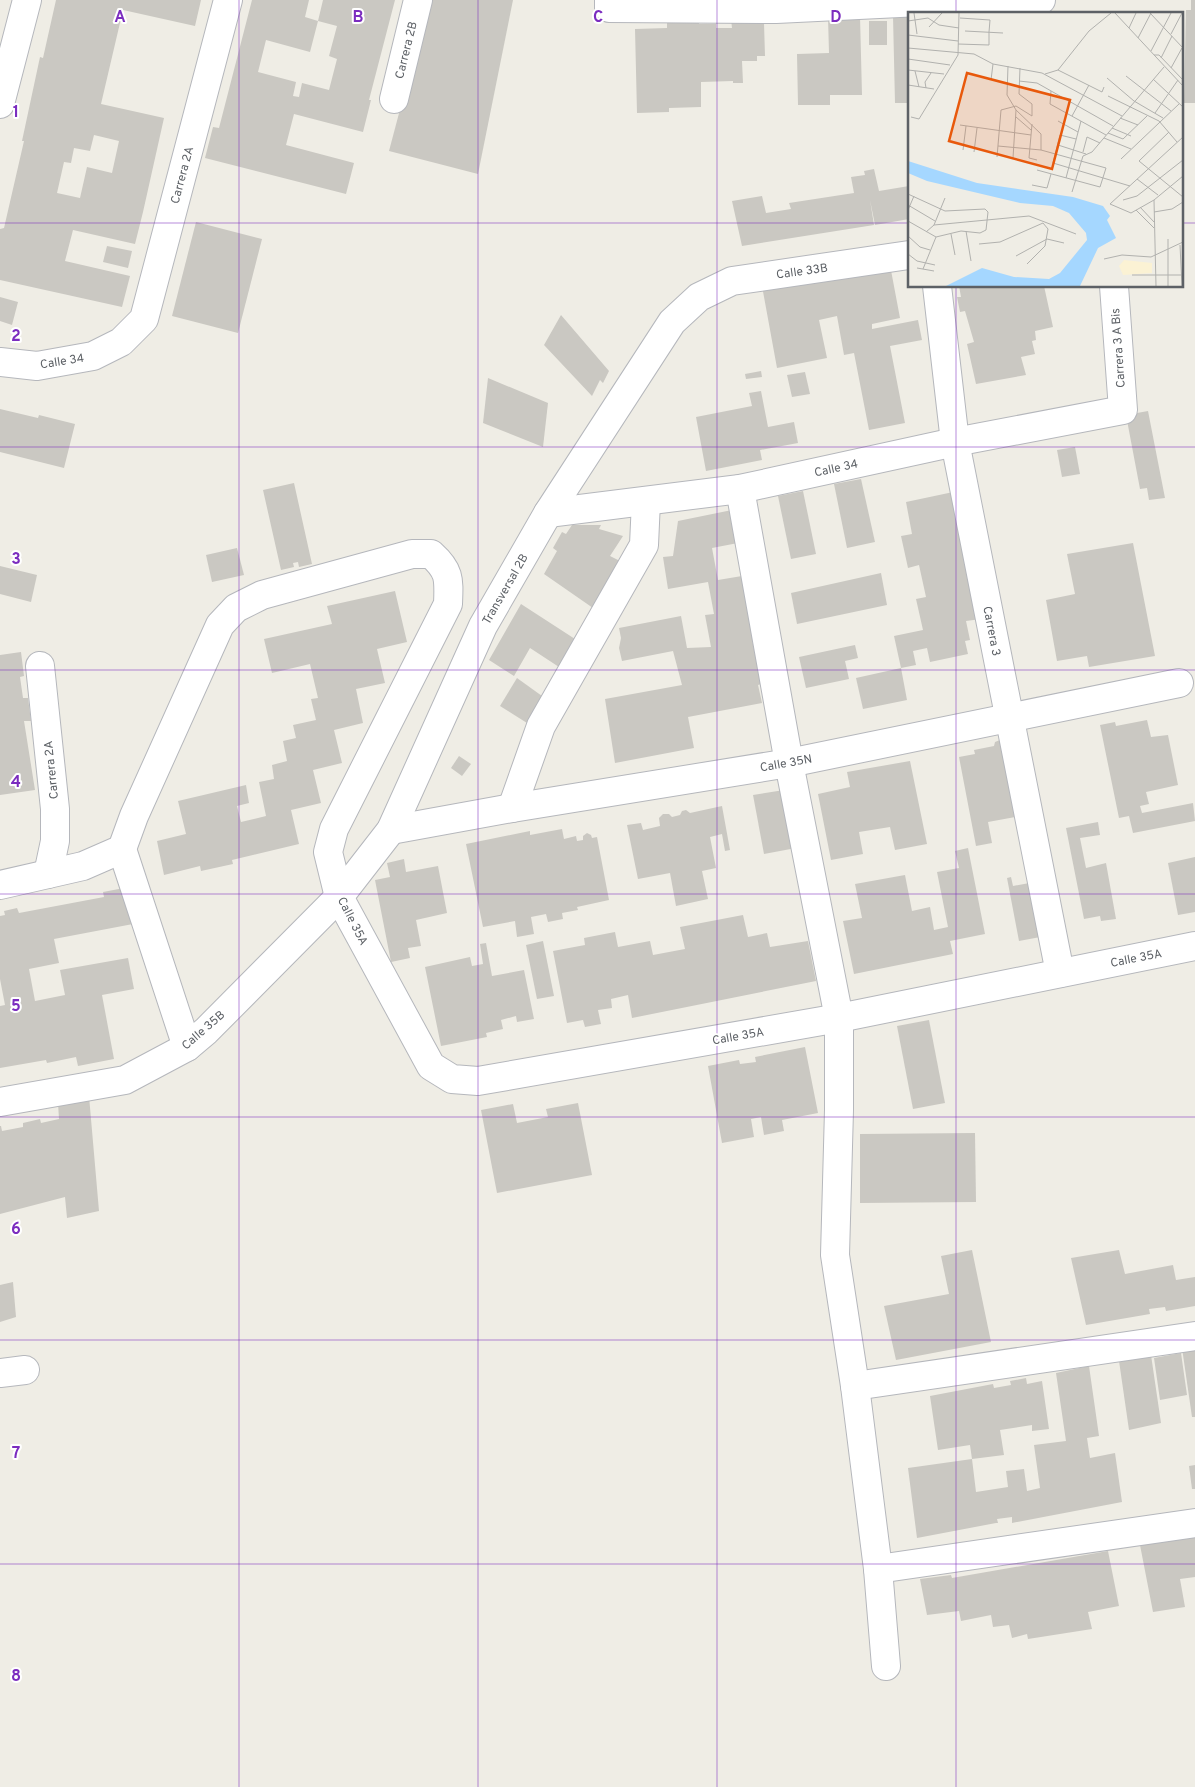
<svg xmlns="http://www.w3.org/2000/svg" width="1195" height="1787" font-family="Overpass,sans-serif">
	<rect width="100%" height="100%" fill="#efede5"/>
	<g fill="#cac8c2" fill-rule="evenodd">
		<path d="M 56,0 L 201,0 L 195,26 L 123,10 L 101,104 L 164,118 L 143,212 L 135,244 L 73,230 L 65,261 L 130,276 L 122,307 L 0,280 L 0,229 L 4,228 L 24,141 L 22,141 L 40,57 L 43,58 ZM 94,135 L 119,141 L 112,173 L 87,167 L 80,198 L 57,193 L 64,162 L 71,163 L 74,148 L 90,151 Z"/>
		<path d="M 252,0 L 309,0 L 305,17 L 318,21 L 310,52 L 266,40 L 258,72 L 296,82 L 293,96 L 299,97 L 302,83 L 329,90 L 337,59 L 329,56 L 337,26 L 318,21 L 323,0 L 395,0 L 369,100 L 371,100 L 363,132 L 294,114 L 286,145 L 354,163 L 346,194 L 205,158 L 213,127 L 219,128 Z"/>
		<path d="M 429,0 L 513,0 L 478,174 L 389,151 Z"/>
		<path d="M 1191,0 L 1195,0 L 1195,103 L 1184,103 L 1186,10 L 1191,10 Z"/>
		<path d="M 860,16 L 862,95 L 830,95 L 830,105 L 798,105 L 797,54 L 829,53 L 828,17 Z"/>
		<path d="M 893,16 L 907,16 L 907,20 L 909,20 L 909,103 L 895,103 Z"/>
		<path d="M 699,19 L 699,24 L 716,24 L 716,28 L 732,28 L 731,19 L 747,19 L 747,23 L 764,23 L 765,56 L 757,56 L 757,61 L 742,61 L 743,83 L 733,83 L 733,81 L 701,82 L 701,107 L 669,108 L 669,112 L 637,113 L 635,29 L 667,28 L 667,20 Z"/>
		<rect x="869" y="21" width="18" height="24"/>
		<path d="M 874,169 L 879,191 L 909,186 L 909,219 L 875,225 L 870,200 L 874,225 L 742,246 L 732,201 L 762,196 L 766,213 L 791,209 L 789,203 L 854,193 L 851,177 L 865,175 L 864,171 Z"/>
		<path d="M 196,222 L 262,239 L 238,333 L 172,316 Z"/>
		<path d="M 107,246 L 132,251 L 128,268 L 103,262 Z"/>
		<path d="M 890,265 L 900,318 L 872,324 L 872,329 L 918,320 L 922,340 L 890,346 L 905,423 L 869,430 L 854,353 L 844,355 L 837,316 L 819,320 L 827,358 L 777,368 L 762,286 Z"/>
		<path d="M 959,286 L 1044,286 L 1053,327 L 1035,331 L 1036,340 L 1032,341 L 1035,354 L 1021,357 L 1026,375 L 976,384 L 967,344 L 974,342 L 965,311 L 960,312 L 957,297 L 961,297 Z"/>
		<path d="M 0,297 L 18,302 L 12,325 L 0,321 Z"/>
		<path d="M 561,315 L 609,371 L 603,383 L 600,380 L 592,396 L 544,345 Z"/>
		<path d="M 761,371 L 762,377 L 746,379 L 745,374 Z"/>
		<path d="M 805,372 L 810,394 L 792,397 L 787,375 Z"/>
		<path d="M 488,378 L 548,403 L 543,447 L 483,423 Z"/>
		<path d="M 761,391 L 768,427 L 794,422 L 798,443 L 760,450 L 762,460 L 706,471 L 696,417 L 752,406 L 749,393 Z"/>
		<path d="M 0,409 L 38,418 L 39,415 L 75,424 L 64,468 L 0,452 Z"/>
		<path d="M 1148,411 L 1165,498 L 1149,500 L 1147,488 L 1140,489 L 1126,415 Z"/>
		<path d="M 1075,447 L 1080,474 L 1062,477 L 1057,450 Z"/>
		<path d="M 861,479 L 875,542 L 847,548 L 834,484 Z"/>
		<path d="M 294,483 L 312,564 L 299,567 L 298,562 L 293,563 L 294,567 L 281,570 L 263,490 Z"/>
		<path d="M 803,491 L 816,554 L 791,559 L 778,496 Z"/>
		<path d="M 958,491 L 981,619 L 966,621 L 970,640 L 965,641 L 968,654 L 930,662 L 927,648 L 913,651 L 916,665 L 901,668 L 894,636 L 923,630 L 916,599 L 926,597 L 919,565 L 908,568 L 901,536 L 912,534 L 906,502 Z"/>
		<path d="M 732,510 L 738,543 L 712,548 L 718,580 L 742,576 L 756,638 L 752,639 L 761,684 L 758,685 L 762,703 L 688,717 L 694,748 L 615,763 L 605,699 L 682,685 L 673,651 L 622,661 L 619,648 L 621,638 L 619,628 L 681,616 L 687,648 L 711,647 L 705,615 L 714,614 L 708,582 L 668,589 L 663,557 L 673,556 L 678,521 Z"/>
		<path d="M 572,525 L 601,525 L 599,529 L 623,536 L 610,556 L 620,561 L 593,608 L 544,574 L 557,551 L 553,548 L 562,532 L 566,534 Z"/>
		<path d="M 1133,543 L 1155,656 L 1089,667 L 1087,656 L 1057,661 L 1046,600 L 1075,594 L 1067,554 Z"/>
		<path d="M 237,548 L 244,575 L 212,582 L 206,555 Z"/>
		<path d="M 0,566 L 37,575 L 31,602 L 0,594 Z"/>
		<path d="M 881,573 L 887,605 L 797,624 L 791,593 Z"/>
		<path d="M 395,591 L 407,642 L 377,649 L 385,683 L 356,689 L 363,723 L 334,730 L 342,763 L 313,770 L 321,803 L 291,810 L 299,844 L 232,860 L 233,864 L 201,871 L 200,866 L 164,875 L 157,841 L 186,834 L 178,801 L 246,785 L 249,803 L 237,806 L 241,822 L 266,816 L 259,782 L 274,779 L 272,765 L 287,761 L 283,741 L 296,738 L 293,725 L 316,720 L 311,699 L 318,698 L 310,664 L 272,673 L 264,639 L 332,624 L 327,606 Z"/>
		<path d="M 521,604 L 575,639 L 559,667 L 530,648 L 514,676 L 489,660 Z"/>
		<path d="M 855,645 L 858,658 L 845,661 L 849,679 L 806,688 L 799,657 Z"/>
		<path d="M 21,652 L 24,676 L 20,677 L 23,698 L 28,698 L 31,721 L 24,721 L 35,790 L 0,795 L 0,655 Z"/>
		<path d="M 901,668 L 907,700 L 863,709 L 856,678 Z"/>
		<path d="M 517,678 L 542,696 L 527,723 L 500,706 Z"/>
		<path d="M 1147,720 L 1151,737 L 1168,735 L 1178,785 L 1146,792 L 1149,804 L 1140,806 L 1142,813 L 1193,803 L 1195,821 L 1133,833 L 1129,816 L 1119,818 L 1100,725 L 1115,722 L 1116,726 Z"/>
		<path d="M 1000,740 L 1020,816 L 988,822 L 992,843 L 976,846 L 959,757 L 975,754 L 974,750 L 994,746 L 995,742 Z"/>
		<path d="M 459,756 L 471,764 L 462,776 L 451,768 Z"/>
		<path d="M 910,761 L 927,844 L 895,850 L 890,827 L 859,832 L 863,854 L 831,860 L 818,794 L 850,787 L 847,772 Z"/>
		<path d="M 784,790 L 796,848 L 764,854 L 753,795 Z"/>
		<path d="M 722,806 L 730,850 L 725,851 L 722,834 L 710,837 L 716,868 L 702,871 L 708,899 L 676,906 L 670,873 L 638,879 L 627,825 L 641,823 L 643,830 L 660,826 L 659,818 L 663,814 L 669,814 L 672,817 L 680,815 L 682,811 L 686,810 L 690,813 Z"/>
		<path d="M 1098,822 L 1100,835 L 1080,838 L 1086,868 L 1106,863 L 1116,919 L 1101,921 L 1100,916 L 1084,919 L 1066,828 Z"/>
		<path d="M 562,829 L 564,839 L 576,836 L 577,841 L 583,840 L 583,836 L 587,833 L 591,835 L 592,838 L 597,837 L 609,900 L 577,907 L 578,910 L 562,913 L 563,919 L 548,922 L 546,914 L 531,917 L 534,934 L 517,937 L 515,921 L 483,927 L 466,844 L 530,831 L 530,835 Z"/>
		<path d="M 968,848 L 985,934 L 950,941 L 953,954 L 854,974 L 843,921 L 862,918 L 855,884 L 905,875 L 912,911 L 930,907 L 934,930 L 948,927 L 937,872 L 959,868 L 955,851 Z"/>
		<path d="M 1195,857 L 1195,912 L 1178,915 L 1168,863 Z"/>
		<path d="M 404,859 L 406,872 L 438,866 L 447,913 L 416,920 L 421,946 L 408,948 L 410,958 L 391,962 L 375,880 L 390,877 L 387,863 Z"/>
		<path d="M 1011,877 L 1013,886 L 1040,881 L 1051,935 L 1019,941 L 1007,878 Z"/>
		<path d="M 124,888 L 133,924 L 54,939 L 59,963 L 29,969 L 35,1001 L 65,995 L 60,970 L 128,958 L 134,989 L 102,995 L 114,1059 L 78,1066 L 76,1057 L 47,1063 L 46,1060 L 0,1068 L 0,1006 L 5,1005 L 0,979 L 0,916 L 5,915 L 4,911 L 17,908 L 19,913 L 104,897 L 103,892 Z"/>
		<path d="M 743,915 L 748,937 L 767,933 L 770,947 L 808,941 L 816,981 L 632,1018 L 628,995 L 611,999 L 612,1008 L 598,1010 L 601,1024 L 585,1027 L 583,1020 L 567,1023 L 553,951 L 585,945 L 584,938 L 615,932 L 618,947 L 650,941 L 653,955 L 685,949 L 680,927 Z"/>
		<path d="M 543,941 L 554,996 L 537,999 L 526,945 Z"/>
		<path d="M 486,943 L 492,976 L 524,970 L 534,1019 L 517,1022 L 516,1016 L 501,1020 L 503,1029 L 486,1033 L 487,1037 L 441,1046 L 425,967 L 470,957 L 472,966 L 483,964 L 480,944 Z"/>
		<path d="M 929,1020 L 945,1103 L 913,1109 L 897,1026 Z"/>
		<path d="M 805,1047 L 818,1113 L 782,1120 L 784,1131 L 764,1135 L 761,1117 L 751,1119 L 754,1137 L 722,1143 L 708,1066 L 739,1060 L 740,1064 L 756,1062 L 755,1057 Z"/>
		<path d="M 89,1096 L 99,1211 L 67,1218 L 65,1197 L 0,1214 L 0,1126 L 1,1126 L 2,1131 L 23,1127 L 23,1123 L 40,1119 L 41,1123 L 59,1119 L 58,1103 Z"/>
		<path d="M 578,1103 L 592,1175 L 497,1193 L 481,1110 L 513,1104 L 517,1123 L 548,1117 L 546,1109 Z"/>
		<path d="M 975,1133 L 976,1202 L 860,1203 L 860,1134 Z"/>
		<path d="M 972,1250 L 991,1342 L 896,1360 L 884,1306 L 949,1294 L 941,1256 Z"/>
		<path d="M 1119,1250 L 1125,1274 L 1173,1265 L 1176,1280 L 1195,1277 L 1195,1306 L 1166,1311 L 1165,1307 L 1149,1309 L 1150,1314 L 1086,1325 L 1071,1258 Z"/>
		<path d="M 13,1282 L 16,1317 L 0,1322 L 0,1285 Z"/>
		<path d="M 1195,1347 L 1195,1417 L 1192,1417 L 1182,1348 Z"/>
		<path d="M 1181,1353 L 1187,1395 L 1160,1400 L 1154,1358 Z"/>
		<path d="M 1151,1355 L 1161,1423 L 1129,1430 L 1119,1361 Z"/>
		<path d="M 1089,1366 L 1099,1436 L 1087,1438 L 1090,1458 L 1115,1453 L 1122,1502 L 1012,1523 L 1012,1517 L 997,1519 L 998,1523 L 996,1523 L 917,1538 L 908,1468 L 972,1459 L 976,1492 L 1008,1487 L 1006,1471 L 1024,1469 L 1027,1491 L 1040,1488 L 1034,1445 L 1066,1441 L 1056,1373 Z"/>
		<path d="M 1026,1378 L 1027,1384 L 1042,1381 L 1049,1429 L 1032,1431 L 1032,1425 L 1000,1430 L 1004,1455 L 972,1459 L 970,1445 L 938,1450 L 930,1396 L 993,1384 L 994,1388 L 1011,1385 L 1010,1381 Z"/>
		<path d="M 1195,1465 L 1195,1489 L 1192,1489 L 1189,1466 Z"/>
		<path d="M 1195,1536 L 1195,1577 L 1180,1579 L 1185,1607 L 1153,1612 L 1140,1545 Z"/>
		<path d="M 1108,1551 L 1119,1606 L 1088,1612 L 1092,1629 L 1028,1639 L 1027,1634 L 1012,1638 L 1009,1625 L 993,1627 L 991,1615 L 961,1621 L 959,1611 L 927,1615 L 920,1579 L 951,1575 L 952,1578 Z"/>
	</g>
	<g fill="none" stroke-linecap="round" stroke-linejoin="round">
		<g stroke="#b5b7bc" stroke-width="30">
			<g id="minor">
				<path d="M 609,0 L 609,8 L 776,9 L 941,1 L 1041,0"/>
				<path d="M 394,99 L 418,0"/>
				<path d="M 0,104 L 27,0"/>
				<path d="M 937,286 L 955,442 L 1060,973"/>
				<path d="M 0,362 L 37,366 L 93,356 L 121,342 L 144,319 L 228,0"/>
				<path d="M 740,489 L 789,763 L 839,1018 L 839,1110 L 835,1255 L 855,1386 L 878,1569 L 886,1666"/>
				<path d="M 548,513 L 740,489 L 955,442 L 1123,410 L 1114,286"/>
				<path d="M 40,666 L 55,809 L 55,841 L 48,874"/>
				<path d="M 512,808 L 541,726 L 644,545 L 646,501"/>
				<path d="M 391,830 L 512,808 L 789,763 L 1179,683"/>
				<path d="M 122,849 L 187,1047"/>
				<path d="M 0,885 L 83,866 L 122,849 L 134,816 L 220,625 L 236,608 L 262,595 L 412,554 L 431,554 C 450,571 449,579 448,604 L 334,829 L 328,852 L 339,897 L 431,1066 L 452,1079 L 478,1081 L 839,1018 L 1195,946"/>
				<path d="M 0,1102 L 125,1080 L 187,1047 L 206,1031 L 339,897 L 391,830 L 483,626 L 548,513 L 672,322 L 699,297 L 732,281 L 909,255"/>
				<path d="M 0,1373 L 25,1370"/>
				<path d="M 855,1386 L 1195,1336"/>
				<path d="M 878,1569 L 1195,1523"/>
			</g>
		</g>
		<use href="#minor" stroke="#fff" stroke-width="28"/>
	</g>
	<path fill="none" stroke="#7b2cbf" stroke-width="1" stroke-opacity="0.55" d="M 239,0 L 239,1787M 478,0 L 478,1787M 717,0 L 717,1787M 956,0 L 956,14M 0,223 L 909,223M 1181,223 L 1195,223M 956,286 L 956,1787M 0,447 L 1195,447M 0,670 L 1195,670M 0,894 L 1195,894M 0,1117 L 1195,1117M 0,1340 L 1195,1340M 0,1564 L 1195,1564"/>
	<g text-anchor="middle" stroke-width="4" stroke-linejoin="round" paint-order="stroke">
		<g font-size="12" fill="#5d6166" stroke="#fff">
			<text transform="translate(406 50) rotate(-76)" y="4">Carrera 2B</text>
			<text transform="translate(182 175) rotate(-75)" y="4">Carrera 2A</text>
			<text transform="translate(802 271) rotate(-8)" y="4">Calle 33B</text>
			<text transform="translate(1118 348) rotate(-94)" y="4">Carrera 3 A Bis</text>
			<text transform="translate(62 361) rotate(-9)" y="4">Calle 34</text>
			<text transform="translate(836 468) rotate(-12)" y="4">Calle 34</text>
			<text transform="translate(505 589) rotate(-60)" y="4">Transversal 2B</text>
			<text transform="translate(992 631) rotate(79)" y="4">Carrera 3</text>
			<text transform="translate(786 763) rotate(-10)" y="4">Calle 35N</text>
			<text transform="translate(51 770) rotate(-96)" y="4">Carrera 2A</text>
			<text transform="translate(353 921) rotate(63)" y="4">Calle 35A</text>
			<text transform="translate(1136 958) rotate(-11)" y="4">Calle 35A</text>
			<text transform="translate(203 1030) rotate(-41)" y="4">Calle 35B</text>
			<text transform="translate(738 1036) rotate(-10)" y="4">Calle 35A</text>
		</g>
	</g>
	<g transform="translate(908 12)">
		<rect width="275" height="275" fill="#efede5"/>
		<path d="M 216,248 L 244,251 L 244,261 L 215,263 L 211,254 Z" fill="#fbf2d4"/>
		<path d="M 0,149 L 69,171 L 165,185 L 195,194 L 202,204 L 199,208 L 208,226 L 190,236 L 172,274 L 38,274 L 74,256 L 106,265 L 141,267 L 152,261 L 179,228 L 178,221 L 161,201 L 145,194 L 112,191 L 19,169 L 0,161 Z" fill="#a5d7ff"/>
		<path fill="none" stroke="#b1b1ae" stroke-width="1" d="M 6,1 L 9,22M 207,1 L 275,74M 242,1 L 275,36M 0,9 L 20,6 L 31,13 L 51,16M 21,15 L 34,1M 221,16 L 228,1M 57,19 L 95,21M 263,22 L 274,1M 0,23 L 50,29M 230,26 L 243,1M 50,32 L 81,33 L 81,20 L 82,8 L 52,6M 0,36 L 66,42 L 85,52 L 134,61 L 214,104M 243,39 L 263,1M 246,43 L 251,43 L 275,68M 253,46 L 264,24M 0,47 L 42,53M 100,54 L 99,83 L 108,98 L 133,122 L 133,138M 263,56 L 274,36M 0,58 L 36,62M 150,58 L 194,80 L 196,75M 7,59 L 11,75M 137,62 L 150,58 L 181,19 L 203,1M 218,64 L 263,99M 199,66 L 226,89 L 255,106M 245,67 L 275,95M 83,68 L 85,52M 111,69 L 129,71 L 205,114M 0,73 L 26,77M 18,76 L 17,70 L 23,61M 143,79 L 142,92 L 198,123M 111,82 L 112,56M 200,84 L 251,109 L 269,130M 247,101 L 270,68M 164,104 L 181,73M 3,105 L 11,107 L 50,43 L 51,1M 108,105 L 123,118M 212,106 L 230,113M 150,109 L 170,120M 124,112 L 121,146 L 129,148M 52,113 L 123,123M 204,116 L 223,124M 261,120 L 231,149 L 275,185M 200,121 L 215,127 L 239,104M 196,126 L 223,137M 168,127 L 152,123 L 145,151 L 222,174M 150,133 L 178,142M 90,134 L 133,138 L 198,156 L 192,175 L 129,158M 55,138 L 58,114M 66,140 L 69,116M 175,140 L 179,125 L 192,131M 89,145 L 93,98 L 108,94 L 124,104 L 124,92 L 111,82M 105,146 L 108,98M 213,147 L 271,92M 158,166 L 173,109M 229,167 L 250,183M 124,173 L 139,176 L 143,162M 164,180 L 175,144 L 184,140 L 256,55M 0,182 L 37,199 L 77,197 L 80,200 L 78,218 L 72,221 L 53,219 L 28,225 L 0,209M 215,188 L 229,184 L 275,148M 246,188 L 248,274M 246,188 L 275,164M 202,192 L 275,125M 202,192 L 223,201 L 246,188M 0,193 L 27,209M 232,195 L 246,210M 0,198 L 6,184M 228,198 L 246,216M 246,200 L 264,197 L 275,190M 26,213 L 121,204 L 168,222M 58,219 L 63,249M 18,220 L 26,213 L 37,186M 43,222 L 47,243M 0,224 L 12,235 L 22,238M 260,227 L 260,274M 71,232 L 92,230 L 135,211 L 140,217 L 137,234 L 119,252M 272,233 L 274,274M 0,242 L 9,249 L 27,253M 108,244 L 139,227 L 156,231M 196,247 L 214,243 L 243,245 L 275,230M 9,256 L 26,259M 15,257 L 28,225M 224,263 L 275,263"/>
		<path fill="#e8590c" fill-opacity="0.15" stroke="#e8590c" stroke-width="2.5" d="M 59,61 L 162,88 L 144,157 L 41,129 Z"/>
		<rect width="275" height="275" fill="none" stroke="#5d6166" stroke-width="2.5"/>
	</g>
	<g font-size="16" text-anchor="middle" font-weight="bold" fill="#7b2cbf" stroke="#fff" stroke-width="4" stroke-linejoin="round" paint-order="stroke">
		<text x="120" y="22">A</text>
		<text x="358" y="22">B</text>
		<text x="598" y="22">C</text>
		<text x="836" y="22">D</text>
		<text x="16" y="117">1</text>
		<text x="16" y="341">2</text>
		<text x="16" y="564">3</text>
		<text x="16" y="787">4</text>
		<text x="16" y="1011">5</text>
		<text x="16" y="1234">6</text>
		<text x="16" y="1458">7</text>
		<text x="16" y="1681">8</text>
	</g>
</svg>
